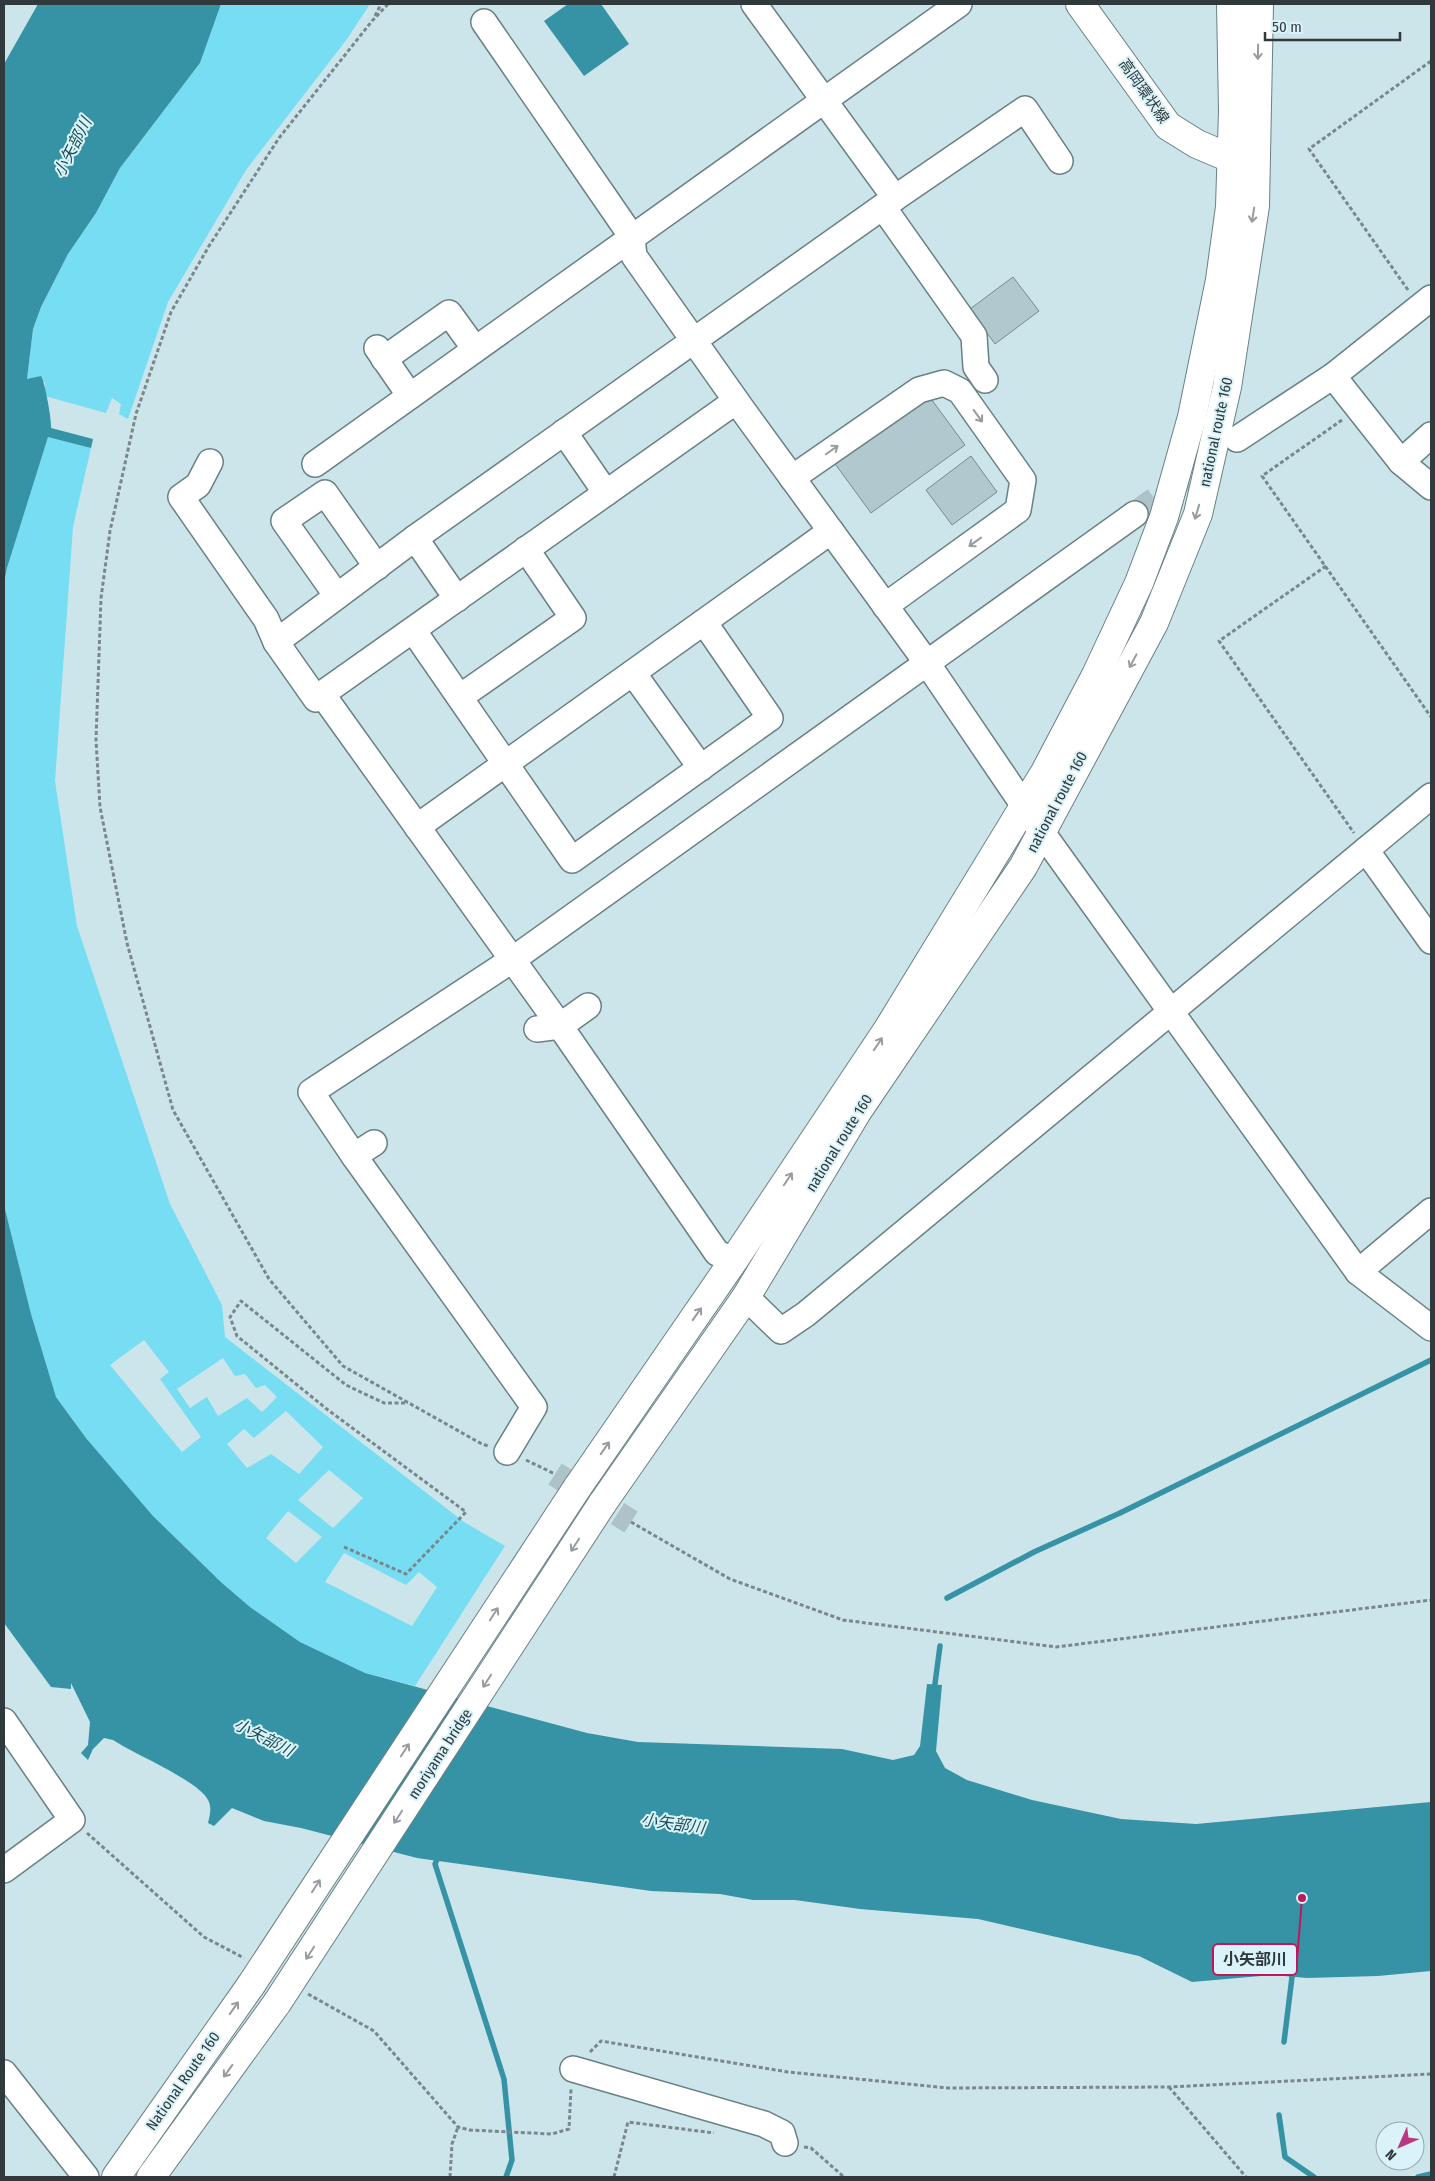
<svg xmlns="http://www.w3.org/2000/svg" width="1435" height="2181" font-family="'Fira Sans Condensed','Noto Sans JP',sans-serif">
	<rect width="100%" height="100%" fill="#cce5eb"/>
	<g fill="#76ddf3" fill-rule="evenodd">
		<path d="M 221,4 L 370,4 L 347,39 L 246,170 L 168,302 L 128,419 L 119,414 L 121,404 L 112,398 L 106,413 L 45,396 L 45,382 L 27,379 L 33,329 L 41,307 L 68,254 L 96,213 L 120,168 L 200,63 Z"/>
		<path d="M 48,436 L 91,448 L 73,527 L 55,781 L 77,926 L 170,1204 L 222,1305 L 225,1337 L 464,1522 L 505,1546 L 415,1686 L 365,1673 L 300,1642 L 250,1607 L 222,1583 L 153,1516 L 86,1438 L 56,1397 L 31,1314 L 4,1205 L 4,583 L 7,568 ZM 144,1340 L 169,1372 L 160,1379 L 201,1437 L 182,1452 L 110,1365 ZM 223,1358 L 235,1376 L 245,1374 L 256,1388 L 265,1385 L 277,1397 L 262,1412 L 247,1398 L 218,1416 L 207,1397 L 190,1408 L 177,1389 ZM 286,1411 L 323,1447 L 299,1474 L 271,1454 L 247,1468 L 227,1444 L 244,1429 L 254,1438 ZM 329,1470 L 363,1498 L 333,1528 L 298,1500 ZM 288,1511 L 322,1537 L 296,1563 L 266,1538 ZM 344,1553 L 406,1585 L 419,1572 L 437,1587 L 412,1626 L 325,1582 Z"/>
	</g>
	<g fill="#3693a5">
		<path d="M 38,4 L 221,4 L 200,63 L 120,168 L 96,213 L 68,254 L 41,307 L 33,329 L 27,379 L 41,376 C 45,382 52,421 51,428 L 93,439 L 91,448 L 48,437 L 7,568 L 4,583 L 4,64 Z"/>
		<path d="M 568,4 L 601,4 L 629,44 L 584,76 L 544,21 Z"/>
		<path d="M 4,1205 L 31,1314 L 56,1397 L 86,1438 L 153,1516 L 222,1583 L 250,1607 L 300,1642 L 365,1673 L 587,1733 L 638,1742 L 842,1749 L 893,1760 L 914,1755 L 920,1746 L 927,1684 L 942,1685 L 936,1751 L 945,1768 L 967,1780 L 1032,1800 L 1121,1819 L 1196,1824 L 1431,1802 L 1431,1971 L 1378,1976 L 1307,1978 L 1273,1975 L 1192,1982 L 1139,1956 L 978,1919 L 860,1909 L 795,1900 L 753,1900 L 720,1894 L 651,1891 L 417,1858 L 301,1828 L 264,1821 L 232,1808 L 214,1826 L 208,1823 C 210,1815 212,1807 208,1800 C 199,1781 134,1754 113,1740 L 104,1738 L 93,1749 L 88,1760 L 81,1753 L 88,1745 L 90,1722 L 71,1683 L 71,1689 L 51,1687 L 4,1623 Z"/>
	</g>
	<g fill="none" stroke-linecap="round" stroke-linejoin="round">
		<g stroke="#3693a5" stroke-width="5.5">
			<path d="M 947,1598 L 1034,1552 L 1120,1513 L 1431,1360"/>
			<path d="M 934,1691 L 940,1646"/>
			<path d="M 439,1855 L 435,1864 L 504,2079 L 512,2160 L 506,2177"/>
			<path d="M 1284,2042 L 1293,1969"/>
			<path d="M 1279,2115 L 1285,2157 L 1314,2177"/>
			<path d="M 1418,2177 L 1431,2174"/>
		</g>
	</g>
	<g fill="#b0c8ce" stroke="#748b90">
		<path d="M 1013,277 L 1039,311 L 995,344 L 970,309 Z"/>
		<path d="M 926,392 L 965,445 L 871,513 L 833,461 Z"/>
		<path d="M 971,456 L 997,492 L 952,525 L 926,490 Z"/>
	</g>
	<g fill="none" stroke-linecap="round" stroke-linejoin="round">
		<g stroke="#adc3c8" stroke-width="25" stroke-dasharray="25 12" stroke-linecap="butt">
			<path d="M 1135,514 L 1221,451"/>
			<path d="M 555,1474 L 631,1522"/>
		</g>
		<g stroke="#698085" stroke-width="28">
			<g id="minor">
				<path d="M 484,22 L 632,237 L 634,256 L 742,409 L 927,663 L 1041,831 L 1358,1272 L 1431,1328"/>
				<path d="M 895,198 L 1025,109 L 1060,161"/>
				<path d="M 883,207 L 974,336 L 976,367 L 985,380"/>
				<path d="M 377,348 L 410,396"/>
				<path d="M 384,359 L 449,313 L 475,349"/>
				<path d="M 1333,376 L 1401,462 L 1431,487"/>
				<path d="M 564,432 L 606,493"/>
				<path d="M 1237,439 L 1333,376 L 1431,298"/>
				<path d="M 210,462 L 198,485 L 181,497 L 266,619 L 276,642"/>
				<path d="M 1401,462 L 1431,435"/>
				<path d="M 315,464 L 959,4"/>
				<path d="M 792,478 L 919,390 L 944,383 L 960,391 L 1023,480 L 1018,510 L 885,606"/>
				<path d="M 415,538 L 895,198 L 754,4"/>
				<path d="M 337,596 L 284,521 L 325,493 L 377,567"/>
				<path d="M 413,630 L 572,860 L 770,718 L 704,622"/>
				<path d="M 633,673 L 701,768"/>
				<path d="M 322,694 L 316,699 L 276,642 L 415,538 L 457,599"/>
				<path d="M 460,697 L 573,618 L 526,549"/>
				<path d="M 417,827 L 831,531"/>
				<path d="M 1366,850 L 1431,941"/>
				<path d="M 537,1029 L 560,1026 L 588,1006"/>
				<path d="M 374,1143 L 354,1156 L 311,1092 L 512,960 L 1135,514"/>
				<path d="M 354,1156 L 534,1407 L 507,1452"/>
				<path d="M 734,1260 L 717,1253 L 560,1026 L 322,694 L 736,401"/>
				<path d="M 1358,1272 L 1431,1211"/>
				<path d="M 746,1297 L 781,1331 L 806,1314 L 1431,796"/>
				<path d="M 4,1721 L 72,1820 L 4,1870"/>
				<path d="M 573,2069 L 764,2124 L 782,2133 L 785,2143"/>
				<path d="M 4,2073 L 86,2177"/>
			</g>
		</g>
		<g stroke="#698085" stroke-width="30">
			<path id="major" d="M 1080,4 L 1168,126 L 1197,144 L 1230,158 L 1253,159"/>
		</g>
		<g stroke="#698085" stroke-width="30">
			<g id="highway">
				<path d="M 577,1488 L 734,1260 L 888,1029 L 1045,772 L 1096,675 L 1139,583 L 1164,517 L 1192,417 L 1220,280 L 1230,207 L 1233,111 L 1231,4"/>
				<path d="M 602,1504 L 746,1297 L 857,1112 L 1023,867 L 1154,623 L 1198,514 L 1227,387 L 1255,206 L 1259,4"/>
				<path d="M 116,2177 L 251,1985"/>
				<path d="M 151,2177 L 277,2003"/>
			</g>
		</g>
		<g stroke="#78888c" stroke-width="3" stroke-dasharray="4 2.5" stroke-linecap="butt">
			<path d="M 388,4 L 372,21 L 279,138 L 209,246 L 171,312 L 136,414 L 110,531 L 101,598 L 96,740 L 100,807 L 127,943 L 173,1110 L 269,1279 L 343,1366 L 480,1443 L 488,1446"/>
			<path d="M 375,16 L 381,4"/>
			<path d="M 1408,290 L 1309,149 L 1431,61"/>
			<path d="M 1342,420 L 1262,476 L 1431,717"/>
			<path d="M 1326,566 L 1219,641 L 1354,833"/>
			<path d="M 526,1460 L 555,1474"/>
			<path d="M 631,1522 L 730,1579 L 843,1620 L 1056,1647 L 1431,1600"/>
			<path d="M 344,1547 L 406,1574 L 466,1512 L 328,1410 L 237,1336 L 230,1317 L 241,1301 L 346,1385 L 384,1403 L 408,1403"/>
			<path d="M 87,1833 L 204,1937 L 244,1958"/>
			<path d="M 308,1994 L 374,2031 L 458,2127 L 469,2130 L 552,2134 L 569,2129 L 571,2089"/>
			<path d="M 590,2052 L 601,2041 L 788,2072 L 948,2088 L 1169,2087 L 1431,2074"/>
			<path d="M 1169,2087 L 1246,2177"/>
			<path d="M 804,2147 L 811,2148 L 844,2177"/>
			<path d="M 450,2177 L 452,2144 L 458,2127"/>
			<path d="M 614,2177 L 628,2122 L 714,2133"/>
		</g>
		<use href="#minor" stroke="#fff" stroke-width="25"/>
		<use href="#major" stroke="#fff" stroke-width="28"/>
		<use href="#highway" stroke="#fff" stroke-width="28"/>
		<g stroke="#698085" stroke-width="30" stroke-linecap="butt">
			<g id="highway-bridge">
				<path d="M 251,1985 L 577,1488"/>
				<path d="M 277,2003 L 602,1504"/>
			</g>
		</g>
		<use href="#highway-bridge" stroke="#fff" stroke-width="28"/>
	</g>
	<defs><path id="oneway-shaft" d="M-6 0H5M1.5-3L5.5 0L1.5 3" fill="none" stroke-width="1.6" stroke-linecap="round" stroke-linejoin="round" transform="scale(1.25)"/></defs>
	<g stroke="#989c9e">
		<use href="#oneway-shaft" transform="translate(1258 52) rotate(91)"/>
		<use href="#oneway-shaft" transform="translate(1253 215) rotate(99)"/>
		<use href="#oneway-shaft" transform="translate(978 416) rotate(54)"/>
		<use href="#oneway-shaft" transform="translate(832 450) rotate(-35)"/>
		<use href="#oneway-shaft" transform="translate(1197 512) rotate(107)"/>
		<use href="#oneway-shaft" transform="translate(975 542) rotate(144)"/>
		<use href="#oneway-shaft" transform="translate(1133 661) rotate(118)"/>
		<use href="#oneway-shaft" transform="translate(878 1044) rotate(-56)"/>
		<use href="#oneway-shaft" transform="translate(788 1179) rotate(-56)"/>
		<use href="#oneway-shaft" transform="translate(697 1314) rotate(-55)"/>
		<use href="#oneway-shaft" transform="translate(605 1448) rotate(-55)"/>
		<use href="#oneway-shaft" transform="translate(575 1545) rotate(123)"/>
		<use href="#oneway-shaft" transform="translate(494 1614) rotate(-57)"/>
		<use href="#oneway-shaft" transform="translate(487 1681) rotate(123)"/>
		<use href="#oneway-shaft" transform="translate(405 1750) rotate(-57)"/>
		<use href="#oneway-shaft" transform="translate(398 1817) rotate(123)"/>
		<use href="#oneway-shaft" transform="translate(316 1886) rotate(-57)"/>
		<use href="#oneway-shaft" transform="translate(310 1953) rotate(123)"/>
		<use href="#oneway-shaft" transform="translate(234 2008) rotate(-55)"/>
		<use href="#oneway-shaft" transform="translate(228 2071) rotate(126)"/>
	</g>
	<g text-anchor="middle" stroke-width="4" stroke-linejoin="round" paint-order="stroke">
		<g font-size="15" fill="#30393c" stroke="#d9f3f8">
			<text transform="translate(1144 91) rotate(55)" y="5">高岡環状線</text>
			<text transform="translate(1216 432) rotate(-78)" y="5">national route 160</text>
			<text transform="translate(1057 802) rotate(-62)" y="5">national route 160</text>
			<text transform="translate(839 1143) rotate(-58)" y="5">national route 160</text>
			<text transform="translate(440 1754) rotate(-57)" y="5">moriyama bridge</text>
			<text transform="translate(183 2081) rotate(-55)" y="5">National Route 160</text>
		</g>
		<g font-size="16" font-style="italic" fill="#1a4e58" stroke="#d9f3f8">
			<text transform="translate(72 147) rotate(-63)" y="6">小矢部川</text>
			<text transform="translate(264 1737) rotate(27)" y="6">小矢部川</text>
			<text transform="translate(673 1823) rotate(8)" y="6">小矢部川</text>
		</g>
	</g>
	<path fill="none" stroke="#c2185b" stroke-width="2" d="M1302 1898L1297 1960"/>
	<circle fill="#c2185b" stroke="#d9f3f8" stroke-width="2" cx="1302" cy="1898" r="5"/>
	<rect fill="#d9f3f8" stroke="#c2185b" stroke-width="2" x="1213" y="1944" width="84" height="31" rx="5"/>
	<g font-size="16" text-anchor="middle" font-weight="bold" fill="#30393c">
		<text x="1255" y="1965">小矢部川</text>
	</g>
	<rect width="1435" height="2181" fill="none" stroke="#30393c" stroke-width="10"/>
	<g transform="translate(1400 2146) rotate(225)"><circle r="24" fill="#d9f3f8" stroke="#95a9ad"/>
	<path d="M0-4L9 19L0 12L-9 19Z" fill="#ba3881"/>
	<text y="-8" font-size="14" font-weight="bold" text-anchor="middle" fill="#30393c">N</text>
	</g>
	<path d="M1265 32v8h135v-8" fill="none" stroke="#30393c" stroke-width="2.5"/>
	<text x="1272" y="32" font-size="15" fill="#30393c" stroke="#d9f3f8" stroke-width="4" paint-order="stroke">50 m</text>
</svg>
